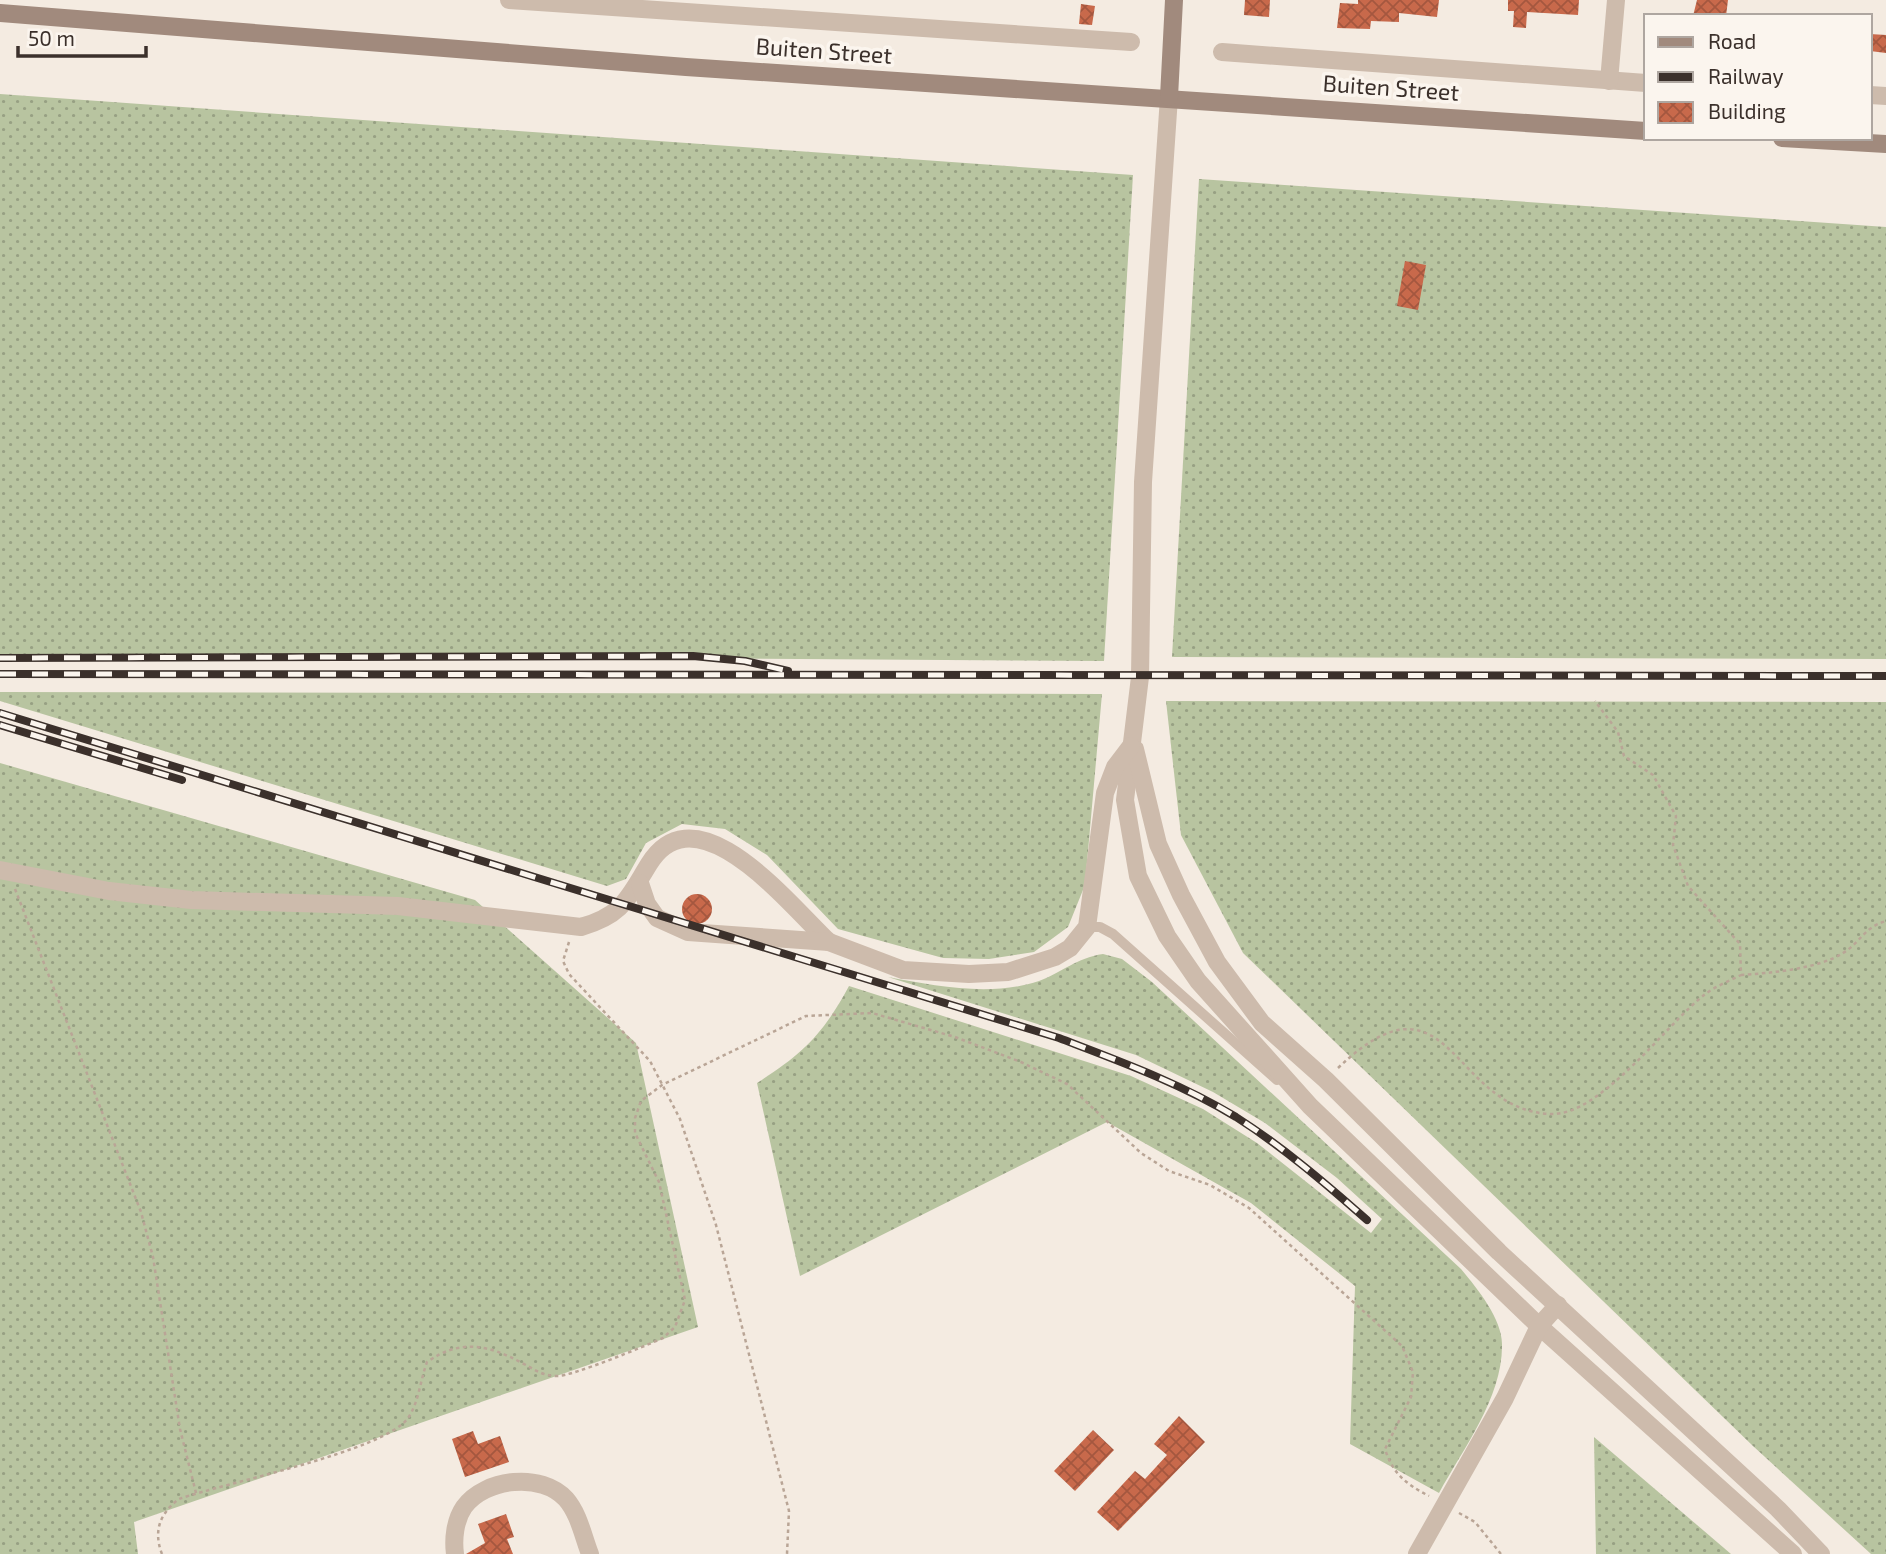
<svg xmlns="http://www.w3.org/2000/svg" width="1886" height="1554" font-family="'Exo 2',sans-serif">
	<defs>
		<pattern id="grass-dots" width="8" height="8" patternUnits="userSpaceOnUse" patternTransform="scale(1.75)"><rect width="8" height="8" fill="#b8c4a0"/><path d="M2 2h.1M6 6h.1" fill="none" stroke="#97a083" stroke-width="1.8" stroke-linecap="round"/></pattern>
		<pattern id="building-cross-hatch" width="8" height="8" patternUnits="userSpaceOnUse" patternTransform="scale(1.75)"><rect width="8" height="8" fill="#c8694b"/><path d="M0 0l8 8M0 8l8-8" fill="none" stroke="#a4573f"/></pattern>
	</defs>
	<rect width="100%" height="100%" fill="#f4ebe1"/>
	<g fill="url(#grass-dots)">
		<path d="M 0,94 L 1133,175 L 1104,661 L 0,654 Z"/>
		<path d="M 1199,179 L 1886,227 L 1886,659 L 1172,657 Z"/>
		<path d="M 0,692 L 1102,694 L 1085,885 L 1068,927 L 1034,952 L 989,959 L 943,958 L 838,929 L 767,855 L 725,829 L 682,824 L 646,843 L 626,879 L 607,886 L 0,701 Z"/>
		<path d="M 1166,701 L 1886,702 L 1886,1554 L 1871,1554 L 1753,1446 L 1243,953 L 1181,835 Z"/>
		<path d="M 0,763 L 475,900 L 636,1043 L 698,1327 L 134,1522 L 138,1554 L 0,1554 Z"/>
		<path d="M 1103,954 L 1122,959 L 1152,982 L 1461,1269 C 1477,1288 1502,1319 1502,1344 C 1503,1397 1463,1449 1439,1493 L 1350,1444 L 1355,1286 L 1251,1203 L 1107,1122 L 800,1276 L 757,1083 C 804,1053 823,1034 849,986 L 1131,1076 L 1203,1109 L 1257,1143 L 1371,1233 L 1382,1219 L 1337,1178 L 1265,1123 L 1213,1092 L 1136,1055 L 888,977 C 936,986 991,997 1039,981 C 1063,972 1076,958 1103,954 Z"/>
		<path d="M 1594,1437 L 1731,1554 L 1596,1554 Z"/>
	</g>
	<g fill="url(#building-cross-hatch)">
		<path d="M 1245,0 L 1270,0 L 1269,17 L 1244,15 Z"/>
		<path d="M 1358,0 L 1439,0 L 1437,17 L 1399,13 L 1399,22 L 1371,21 L 1370,29 L 1337,28 L 1340,3 L 1358,4 Z"/>
		<path d="M 1508,0 L 1579,0 L 1578,15 L 1527,12 L 1526,28 L 1513,27 L 1514,11 L 1508,11 Z"/>
		<path d="M 1697,0 L 1728,0 L 1726,16 L 1693,16 Z"/>
		<path d="M 1081,4 L 1095,6 L 1092,25 L 1079,24 Z"/>
		<path d="M 1870,34 L 1886,35 L 1886,53 L 1870,51 Z"/>
		<path d="M 1405,261 L 1426,265 L 1418,310 L 1397,306 Z"/>
		<circle cx="697" cy="909" r="15"/>
		<path d="M 1179,1416 L 1205,1442 L 1118,1531 L 1097,1512 L 1135,1471 L 1145,1479 L 1167,1455 L 1154,1444 Z"/>
		<path d="M 1093,1430 L 1114,1450 L 1075,1491 L 1054,1471 Z"/>
		<path d="M 473,1431 L 478,1444 L 500,1436 L 509,1462 L 465,1477 L 452,1439 Z"/>
		<path d="M 506,1514 L 514,1537 L 507,1539 L 513,1554 L 466,1554 L 485,1543 L 478,1524 Z"/>
	</g>
	<g fill="none" stroke-linecap="round" stroke-linejoin="round">
		<g stroke="#b9a596" stroke-width="2.5" stroke-dasharray="3.5 3.5" stroke-linecap="butt">
			<path d="M 15,889 L 141,1212 L 153,1257 L 180,1429 L 196,1493"/>
			<path d="M 569,942 L 563,961 L 569,974 L 650,1061 L 680,1119 L 716,1225 L 789,1511 L 787,1554"/>
			<path d="M 1741,975 C 1770,973 1818,969 1843,953 C 1861,942 1863,928 1886,921"/>
			<path d="M 1338,1068 C 1451,960 1451,1111 1551,1114 C 1600,1116 1666,1025 1704,995 C 1714,987 1729,981 1741,975 L 1740,944 L 1688,886 L 1673,845 L 1676,816 L 1653,775 L 1624,756 L 1618,732 L 1595,701"/>
			<path d="M 1459,1513 L 1475,1522 L 1501,1554"/>
			<path d="M 162,1554 C 153,1531 160,1513 179,1499 C 224,1483 385,1451 408,1418 C 419,1402 420,1381 427,1362 C 460,1339 487,1344 522,1363 C 534,1369 542,1376 557,1376 C 573,1376 645,1346 663,1338 L 675,1327 L 685,1300 L 659,1182 L 635,1133 L 635,1118 L 641,1101 L 662,1085 L 806,1016 L 872,1013 L 955,1037 L 1021,1062 L 1067,1084 L 1141,1153 L 1169,1171 L 1210,1185 L 1249,1208 L 1402,1346 L 1413,1372 L 1411,1397 L 1385,1449 C 1393,1474 1406,1484 1429,1496"/>
		</g>
		<path stroke="#cdbbac" stroke-width="10" d="M 1087,927 L 1100,927 L 1113,934 L 1277,1080"/>
		<g stroke="#cdbbac" stroke-width="18">
			<path d="M 509,0 L 1131,42"/>
			<path d="M 1222,52 L 1646,83"/>
			<path d="M 1609,81 L 1616,0"/>
			<path d="M 1870,95 L 1886,96"/>
			<path d="M 1169,97 L 1143,482 L 1140,677 L 1125,800 L 1138,876 L 1167,936 L 1198,981 L 1310,1106 L 1539,1326 L 1793,1554"/>
			<path d="M 1135,749 L 1158,844 L 1181,895 L 1217,962 L 1262,1023 L 1326,1080 L 1499,1252 L 1778,1509 L 1821,1554"/>
			<path d="M 0,870 L 109,891 L 191,900 L 398,906 L 581,927 C 623,915 628,898 649,864 C 697,786 793,909 829,942"/>
			<path d="M 640,883 L 647,904 L 657,918 L 688,932 L 829,942 L 903,970 L 969,974 L 1008,972 L 1055,957 L 1070,948 L 1087,927 L 1105,793 L 1115,767 L 1131,746"/>
			<path d="M 455,1554 C 453,1539 455,1520 464,1507 C 485,1478 542,1472 566,1499 C 579,1514 583,1536 590,1554"/>
			<path d="M 1417,1554 L 1505,1398 L 1539,1326 L 1558,1305"/>
		</g>
		<g stroke="#a18a7d" stroke-width="18">
			<path d="M 0,13 L 686,67 L 1646,131"/>
			<path d="M 1169,97 L 1174,0"/>
			<path d="M 1782,138 L 1886,144"/>
		</g>
		<g stroke="#3b302b" stroke-width="8">
			<g id="rail">
				<path d="M 0,658 L 693,656 L 745,661 L 788,671"/>
				<path d="M 0,674 L 1886,676"/>
				<path d="M 0,713 L 1059,1038 C 1119,1061 1180,1083 1236,1117 C 1283,1147 1325,1183 1367,1220"/>
				<path d="M 0,725 L 182,780"/>
			</g>
		</g>
		<use href="#rail" stroke="#fbf5ee" stroke-width="5" stroke-dasharray="16" stroke-linecap="butt"/>
	</g>
	<g text-anchor="middle" stroke-width="7" stroke-linejoin="round" paint-order="stroke">
		<g font-size="23" fill="#3b302b" stroke="#fbf5ee">
			<text transform="translate(824 51) rotate(4)" y="8">Buiten Street</text>
			<text transform="translate(1391 88) rotate(4)" y="8">Buiten Street</text>
		</g>
	</g>
	<rect x="1644" y="14" width="228" height="126" fill="#fbf5ee" stroke="#aea6a0" stroke-width="2"/>
	<rect x="1658" y="37" width="35" height="10" fill="#a18a7d" stroke="#aea6a0" stroke-width="2"/>
	<text x="1708" y="49" font-size="21" fill="#3b302b">Road</text>
	<rect x="1658" y="72" width="35" height="10" fill="#3b302b" stroke="#aea6a0" stroke-width="2"/>
	<text x="1708" y="84" font-size="21" fill="#3b302b">Railway</text>
	<rect x="1658" y="102" width="35" height="21" fill="url(#building-cross-hatch)" stroke="#aea6a0" stroke-width="2"/>
	<text x="1708" y="119" font-size="21" fill="#3b302b">Building</text>
	<path d="M18 46v10h128v-10" fill="none" stroke="#3b302b" stroke-width="3.5"/>
	<text x="28" y="46" font-size="21" fill="#3b302b" stroke="#fbf5ee" stroke-width="5" paint-order="stroke">50 m</text>
</svg>
